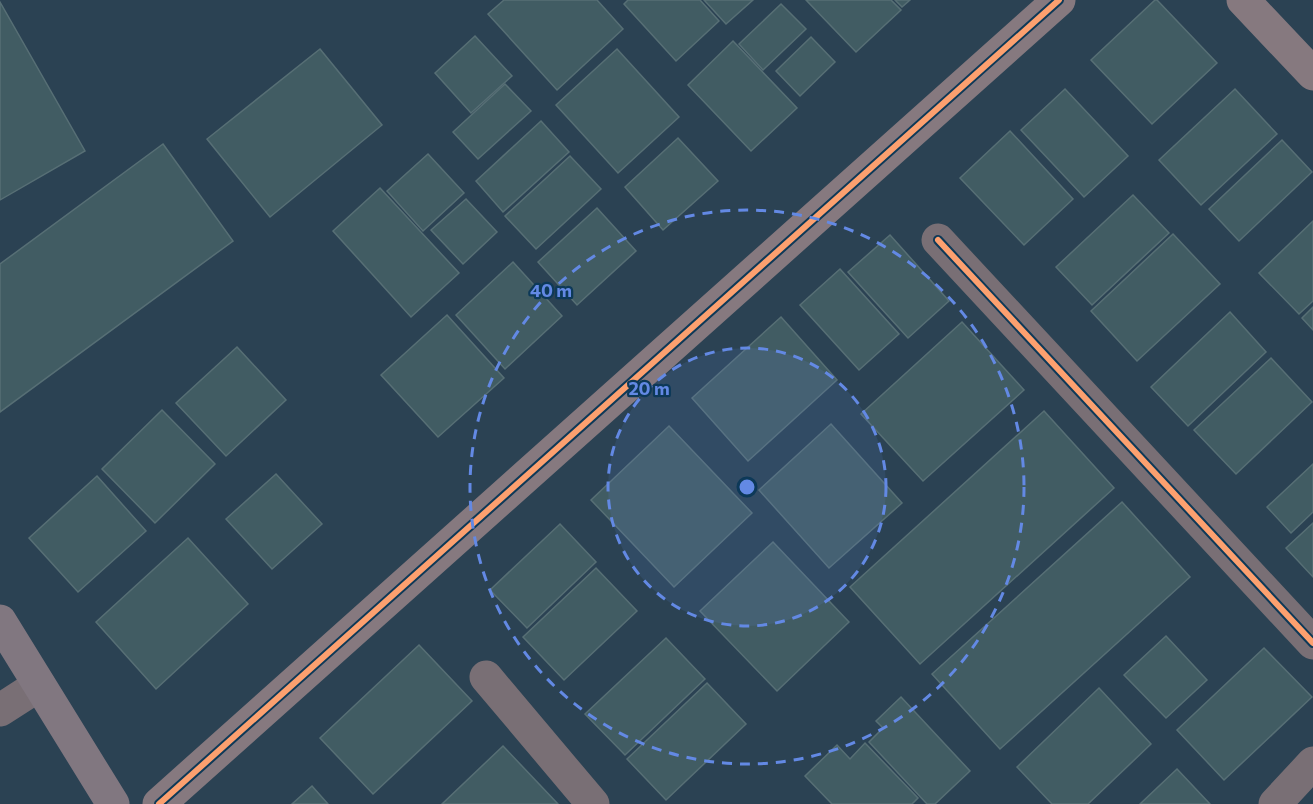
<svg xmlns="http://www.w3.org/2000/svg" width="1313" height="804" font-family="Commissioner,sans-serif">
	<rect width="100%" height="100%" fill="#2b4253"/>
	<g fill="#415c63" stroke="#576f75" stroke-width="1.5">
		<path d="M 504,0 L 597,0 L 623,29 L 557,90 L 488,14 Z"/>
		<path d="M 628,0 L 700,0 L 719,21 L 676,61 L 624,4 Z"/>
		<path d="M 704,0 L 753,0 L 726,24 Z"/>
		<path d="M 806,0 L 891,0 L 901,10 L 856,52 Z"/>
		<path d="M 895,0 L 910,0 L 902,7 Z"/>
		<path d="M 1155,0 L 1157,0 L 1217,63 L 1152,124 L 1091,60 Z"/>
		<path d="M 0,2 L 85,151 L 0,200 Z"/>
		<path d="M 781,4 L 806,29 L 763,70 L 739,44 Z"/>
		<path d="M 475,36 L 512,76 L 471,113 L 435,73 Z"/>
		<path d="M 811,37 L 835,62 L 800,96 L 776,71 Z"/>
		<path d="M 733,41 L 797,108 L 751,151 L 688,85 Z"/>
		<path d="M 320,49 L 382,125 L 270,217 L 207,139 Z"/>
		<path d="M 617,49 L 679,117 L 618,173 L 556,105 Z"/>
		<path d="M 505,84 L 531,111 L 478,159 L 453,132 Z"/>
		<path d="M 1065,89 L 1128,156 L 1084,197 L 1021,130 Z"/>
		<path d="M 1235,89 L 1277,134 L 1201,205 L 1159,160 Z"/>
		<path d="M 541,121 L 569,152 L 503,212 L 476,181 Z"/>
		<path d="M 1010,131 L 1073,199 L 1024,245 L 960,178 Z"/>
		<path d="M 678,138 L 718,181 L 663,230 L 625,187 Z"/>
		<path d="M 1282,140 L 1312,172 L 1239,241 L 1209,209 Z"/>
		<path d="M 163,144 L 233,241 L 0,412 L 0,264 Z"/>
		<path d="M 428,154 L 464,193 L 423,231 L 387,191 Z"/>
		<path d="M 570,156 L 601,189 L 536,249 L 505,216 Z"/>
		<path d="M 380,188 L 459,273 L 411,317 L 333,231 Z"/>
		<path d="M 1133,195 L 1169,233 L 1092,305 L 1056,267 Z"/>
		<path d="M 466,199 L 497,232 L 463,264 L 431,230 Z"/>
		<path d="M 597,208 L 636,251 L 577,305 L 538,262 Z"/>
		<path d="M 1313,221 L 1313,301 L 1299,314 L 1259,273 Z"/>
		<path d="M 1173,234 L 1220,284 L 1137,361 L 1091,311 Z"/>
		<path d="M 890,235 L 949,301 L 908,338 L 848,272 Z"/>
		<path d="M 513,262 L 562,316 L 505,369 L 456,315 Z"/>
		<path d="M 840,269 L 899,334 L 859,370 L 800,305 Z"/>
		<path d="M 1313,307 L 1313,330 L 1302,318 Z"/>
		<path d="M 1230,312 L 1266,352 L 1188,426 L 1151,387 Z"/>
		<path d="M 447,315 L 504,378 L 438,437 L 381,375 Z"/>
		<path d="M 781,317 L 837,380 L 748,461 L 692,398 Z"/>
		<path d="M 962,322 L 1024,390 L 923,481 L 861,414 Z"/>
		<path d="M 237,347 L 286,400 L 226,456 L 176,403 Z"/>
		<path d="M 1271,358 L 1312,402 L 1236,474 L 1194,430 Z"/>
		<path d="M 162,410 L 215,464 L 155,523 L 102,469 Z"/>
		<path d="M 1044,411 L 1114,488 L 920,664 L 850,587 Z"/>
		<path d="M 831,424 L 902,503 L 829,568 L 759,490 Z"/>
		<path d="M 669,426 L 752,513 L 674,587 L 591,500 Z"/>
		<path d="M 1313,464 L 1313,512 L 1291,533 L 1267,507 Z"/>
		<path d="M 276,474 L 322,524 L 272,569 L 226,519 Z"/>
		<path d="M 97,476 L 146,531 L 78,592 L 29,538 Z"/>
		<path d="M 1122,502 L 1190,577 L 1000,749 L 932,674 Z"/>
		<path d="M 1313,523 L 1313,577 L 1286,548 Z"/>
		<path d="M 560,524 L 596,562 L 527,628 L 490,590 Z"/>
		<path d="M 188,538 L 248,604 L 156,689 L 96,622 Z"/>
		<path d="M 773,542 L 849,622 L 777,691 L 700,611 Z"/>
		<path d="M 596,568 L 637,611 L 564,680 L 523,637 Z"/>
		<path d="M 1166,636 L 1207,680 L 1166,718 L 1124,675 Z"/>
		<path d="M 666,638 L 705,679 L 625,755 L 585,714 Z"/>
		<path d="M 419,645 L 472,701 L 373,794 L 320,738 Z"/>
		<path d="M 1264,648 L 1312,697 L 1224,780 L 1177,730 Z"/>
		<path d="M 707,683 L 746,724 L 666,800 L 627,759 Z"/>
		<path d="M 1099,688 L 1151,744 L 1088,804 L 1052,804 L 1017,767 Z"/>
		<path d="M 901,697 L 970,771 L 935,804 L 927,804 L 869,742 L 883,728 L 876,721 Z"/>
		<path d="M 865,743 L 918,798 L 912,804 L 832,804 L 805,776 L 837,745 L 850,759 Z"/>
		<path d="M 503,746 L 558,804 L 442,804 Z"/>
		<path d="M 1177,769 L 1210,804 L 1140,804 Z"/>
		<path d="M 312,786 L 328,804 L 292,804 Z"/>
	</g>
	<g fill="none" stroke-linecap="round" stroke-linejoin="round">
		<g stroke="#796f75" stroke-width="33">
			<path d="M 938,240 L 1313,643"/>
			<path d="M 486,677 L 593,804"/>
			<path d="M 0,710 L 39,685"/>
			<path d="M 1275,804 L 1313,763"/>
		</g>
		<g stroke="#86797f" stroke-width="33">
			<path d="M 1243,0 L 1313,74"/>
			<path d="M 159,804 L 1059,0"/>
		</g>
		<path stroke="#817780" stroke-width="33" d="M 0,621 L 113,804"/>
		<g stroke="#0d3958" stroke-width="10">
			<g id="cycleway">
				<path d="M 938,240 L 1313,643"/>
				<path d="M 159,804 L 1059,0"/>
			</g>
		</g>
		<use href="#cycleway" stroke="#fca06f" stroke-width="6"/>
	</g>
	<circle cx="747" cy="487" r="139" fill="#6389e4" fill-opacity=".12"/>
	<g fill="none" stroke="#6389e4" stroke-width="3" stroke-dasharray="10 8">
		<circle cx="747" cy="487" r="139"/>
		<circle cx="747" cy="487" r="277"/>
	</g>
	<circle cx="747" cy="487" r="9" fill="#6389e4" stroke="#0d3958" stroke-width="3"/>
	<g font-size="18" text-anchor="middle" font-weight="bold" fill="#6389e4" stroke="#0d3958" stroke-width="4.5" stroke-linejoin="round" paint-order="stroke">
		<text x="551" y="297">40 m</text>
		<text x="649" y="395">20 m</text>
	</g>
</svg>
